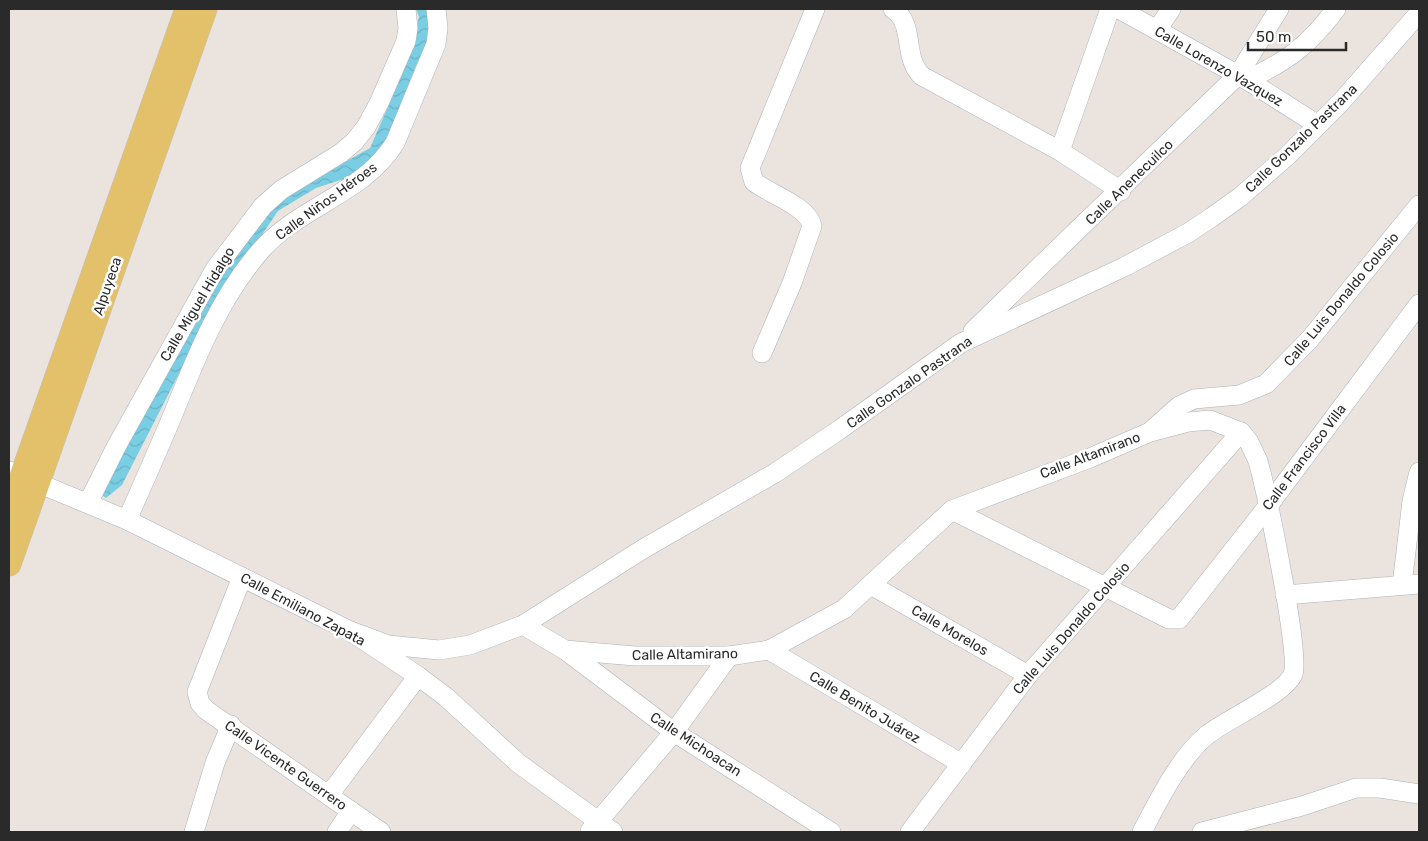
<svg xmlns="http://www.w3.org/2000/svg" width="1428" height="841" font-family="Rubik,sans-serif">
	<defs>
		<pattern id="water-waves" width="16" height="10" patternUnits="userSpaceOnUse" patternTransform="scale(1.25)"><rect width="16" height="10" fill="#7acee3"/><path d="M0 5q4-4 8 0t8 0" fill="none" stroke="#6ab1c3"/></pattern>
	</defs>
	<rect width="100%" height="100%" fill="#ebe4de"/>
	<path fill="url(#water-waves)" d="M 416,9 L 427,9 L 433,29 L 415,68 L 381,155 L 353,176 L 316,188 L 278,211 L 212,309 L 122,485 L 106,498 L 97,491 L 200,305 L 277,200 L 370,148 L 407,63 L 419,17 Z"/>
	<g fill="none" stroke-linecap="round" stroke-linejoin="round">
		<g stroke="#aeb1b9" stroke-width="20">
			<g id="minor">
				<path d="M 893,9 C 916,24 902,58 922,76 L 1060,151 L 1121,191"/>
				<path d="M 1119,9 L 1247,80 L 1318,125"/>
				<path d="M 1157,30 L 1171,9"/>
				<path d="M 1247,80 C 1289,60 1308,46 1336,9"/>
				<path d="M 1060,151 L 1110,9"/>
				<path d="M 973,331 L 1238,75 L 1279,9"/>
				<path d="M 762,353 L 792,283 L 812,226 C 809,207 770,194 754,182 L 750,168 L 815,9"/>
				<path d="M 1153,429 L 1179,406 L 1194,399 L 1239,395 L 1266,384 L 1310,339 L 1419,205"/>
				<path d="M 9,471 L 127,520 L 350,631 L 418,676 L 446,697 L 518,763 L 613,832"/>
				<path d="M 88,503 L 116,447 L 215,269 L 263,206 L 281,190 L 341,153 L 354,142 L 366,127 L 379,103 L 406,41 L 408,28 L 406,9"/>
				<path d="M 952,510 L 1169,619 L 1179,619 L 1268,506 L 1419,304"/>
				<path d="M 127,520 C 143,484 159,448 174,412 C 197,355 221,295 262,249 C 301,206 364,193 395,143 L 436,44 L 438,28 L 436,9"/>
				<path d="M 242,577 L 197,692 L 200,703 L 206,710 L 381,832"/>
				<path d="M 871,585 L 1028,675"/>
				<path d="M 1402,585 L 1412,501 L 1419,472"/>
				<path d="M 1285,595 L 1419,584"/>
				<path d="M 523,625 L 565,650 L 635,656 L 729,656 L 769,650 L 844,609 L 952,510 L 1090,458 L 1150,432 L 1188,422 L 1210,420 L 1241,432 L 1249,442 L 1258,461 C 1266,490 1301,656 1293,674 C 1285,694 1227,719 1207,735 C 1180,757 1158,801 1142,832"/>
				<path d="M 350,631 L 388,645 L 439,650 L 470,645 L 523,625 L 643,549 L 775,473 L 839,430 L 961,343 L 1124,267 L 1188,233 L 1212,217 L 1240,197 L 1286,157 L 1341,102 L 1419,13"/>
				<path d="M 565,650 L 674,732 L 831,832"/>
				<path d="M 769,650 L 962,764"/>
				<path d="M 329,795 L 418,676"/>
				<path d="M 590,831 L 674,732 L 729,656"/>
				<path d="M 194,832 L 215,763 L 231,725"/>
				<path d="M 337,832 L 351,811"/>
				<path d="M 910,832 L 1028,675 L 1241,432"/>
				<path d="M 1202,832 L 1302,806 L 1356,788 L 1380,788 L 1419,794"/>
			</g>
		</g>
		<g stroke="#c3c3c3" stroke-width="25">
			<g id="major">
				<path d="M 9,512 L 187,9"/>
				<path d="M 9,564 L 205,9"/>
			</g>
		</g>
		<use href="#minor" stroke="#fff" stroke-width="19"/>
		<use href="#major" stroke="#e3c06a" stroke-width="24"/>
	</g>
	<g text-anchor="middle" stroke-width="5" stroke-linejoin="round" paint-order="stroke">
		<g font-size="14" fill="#2a2a2a" stroke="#fff">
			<text transform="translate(1219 66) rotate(30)" y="5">Calle Lorenzo Vazquez</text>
			<text transform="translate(1301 138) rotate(-44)" y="5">Calle Gonzalo Pastrana</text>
			<text transform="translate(1129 182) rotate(-44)" y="5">Calle Anenecuilco</text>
			<text transform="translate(326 201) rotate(-36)" y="5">Calle Niños Héroes</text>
			<text transform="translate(107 286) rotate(-71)" y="5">Alpuyeca</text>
			<text transform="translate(1341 299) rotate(-50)" y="5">Calle Luis Donaldo Colosio</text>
			<text transform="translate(197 304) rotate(-59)" y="5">Calle Miguel Hidalgo</text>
			<text transform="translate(909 382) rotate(-35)" y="5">Calle Gonzalo Pastrana</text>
			<text transform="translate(1090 455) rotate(-21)" y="5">Calle Altamirano</text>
			<text transform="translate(1304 457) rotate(-53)" y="5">Calle Francisco Villa</text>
			<text transform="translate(303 609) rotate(28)" y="5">Calle Emiliano Zapata</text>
			<text transform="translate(1071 628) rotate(-49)" y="5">Calle Luis Donaldo Colosio</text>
			<text transform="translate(950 630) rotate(30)" y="5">Calle Morelos</text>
			<text transform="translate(685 654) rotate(-1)" y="5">Calle Altamirano</text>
			<text transform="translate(865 707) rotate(31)" y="5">Calle Benito Juárez</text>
			<text transform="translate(696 744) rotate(33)" y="5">Calle Michoacan</text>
			<text transform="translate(286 765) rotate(35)" y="5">Calle Vicente Guerrero</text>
		</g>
	</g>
	<rect width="1428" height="841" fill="none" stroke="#2a2a2a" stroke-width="20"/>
	<path d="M1248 42v8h98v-8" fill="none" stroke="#2a2a2a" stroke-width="2.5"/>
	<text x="1256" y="42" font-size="15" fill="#2a2a2a" stroke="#ffffff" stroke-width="4" paint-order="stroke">50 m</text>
</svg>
